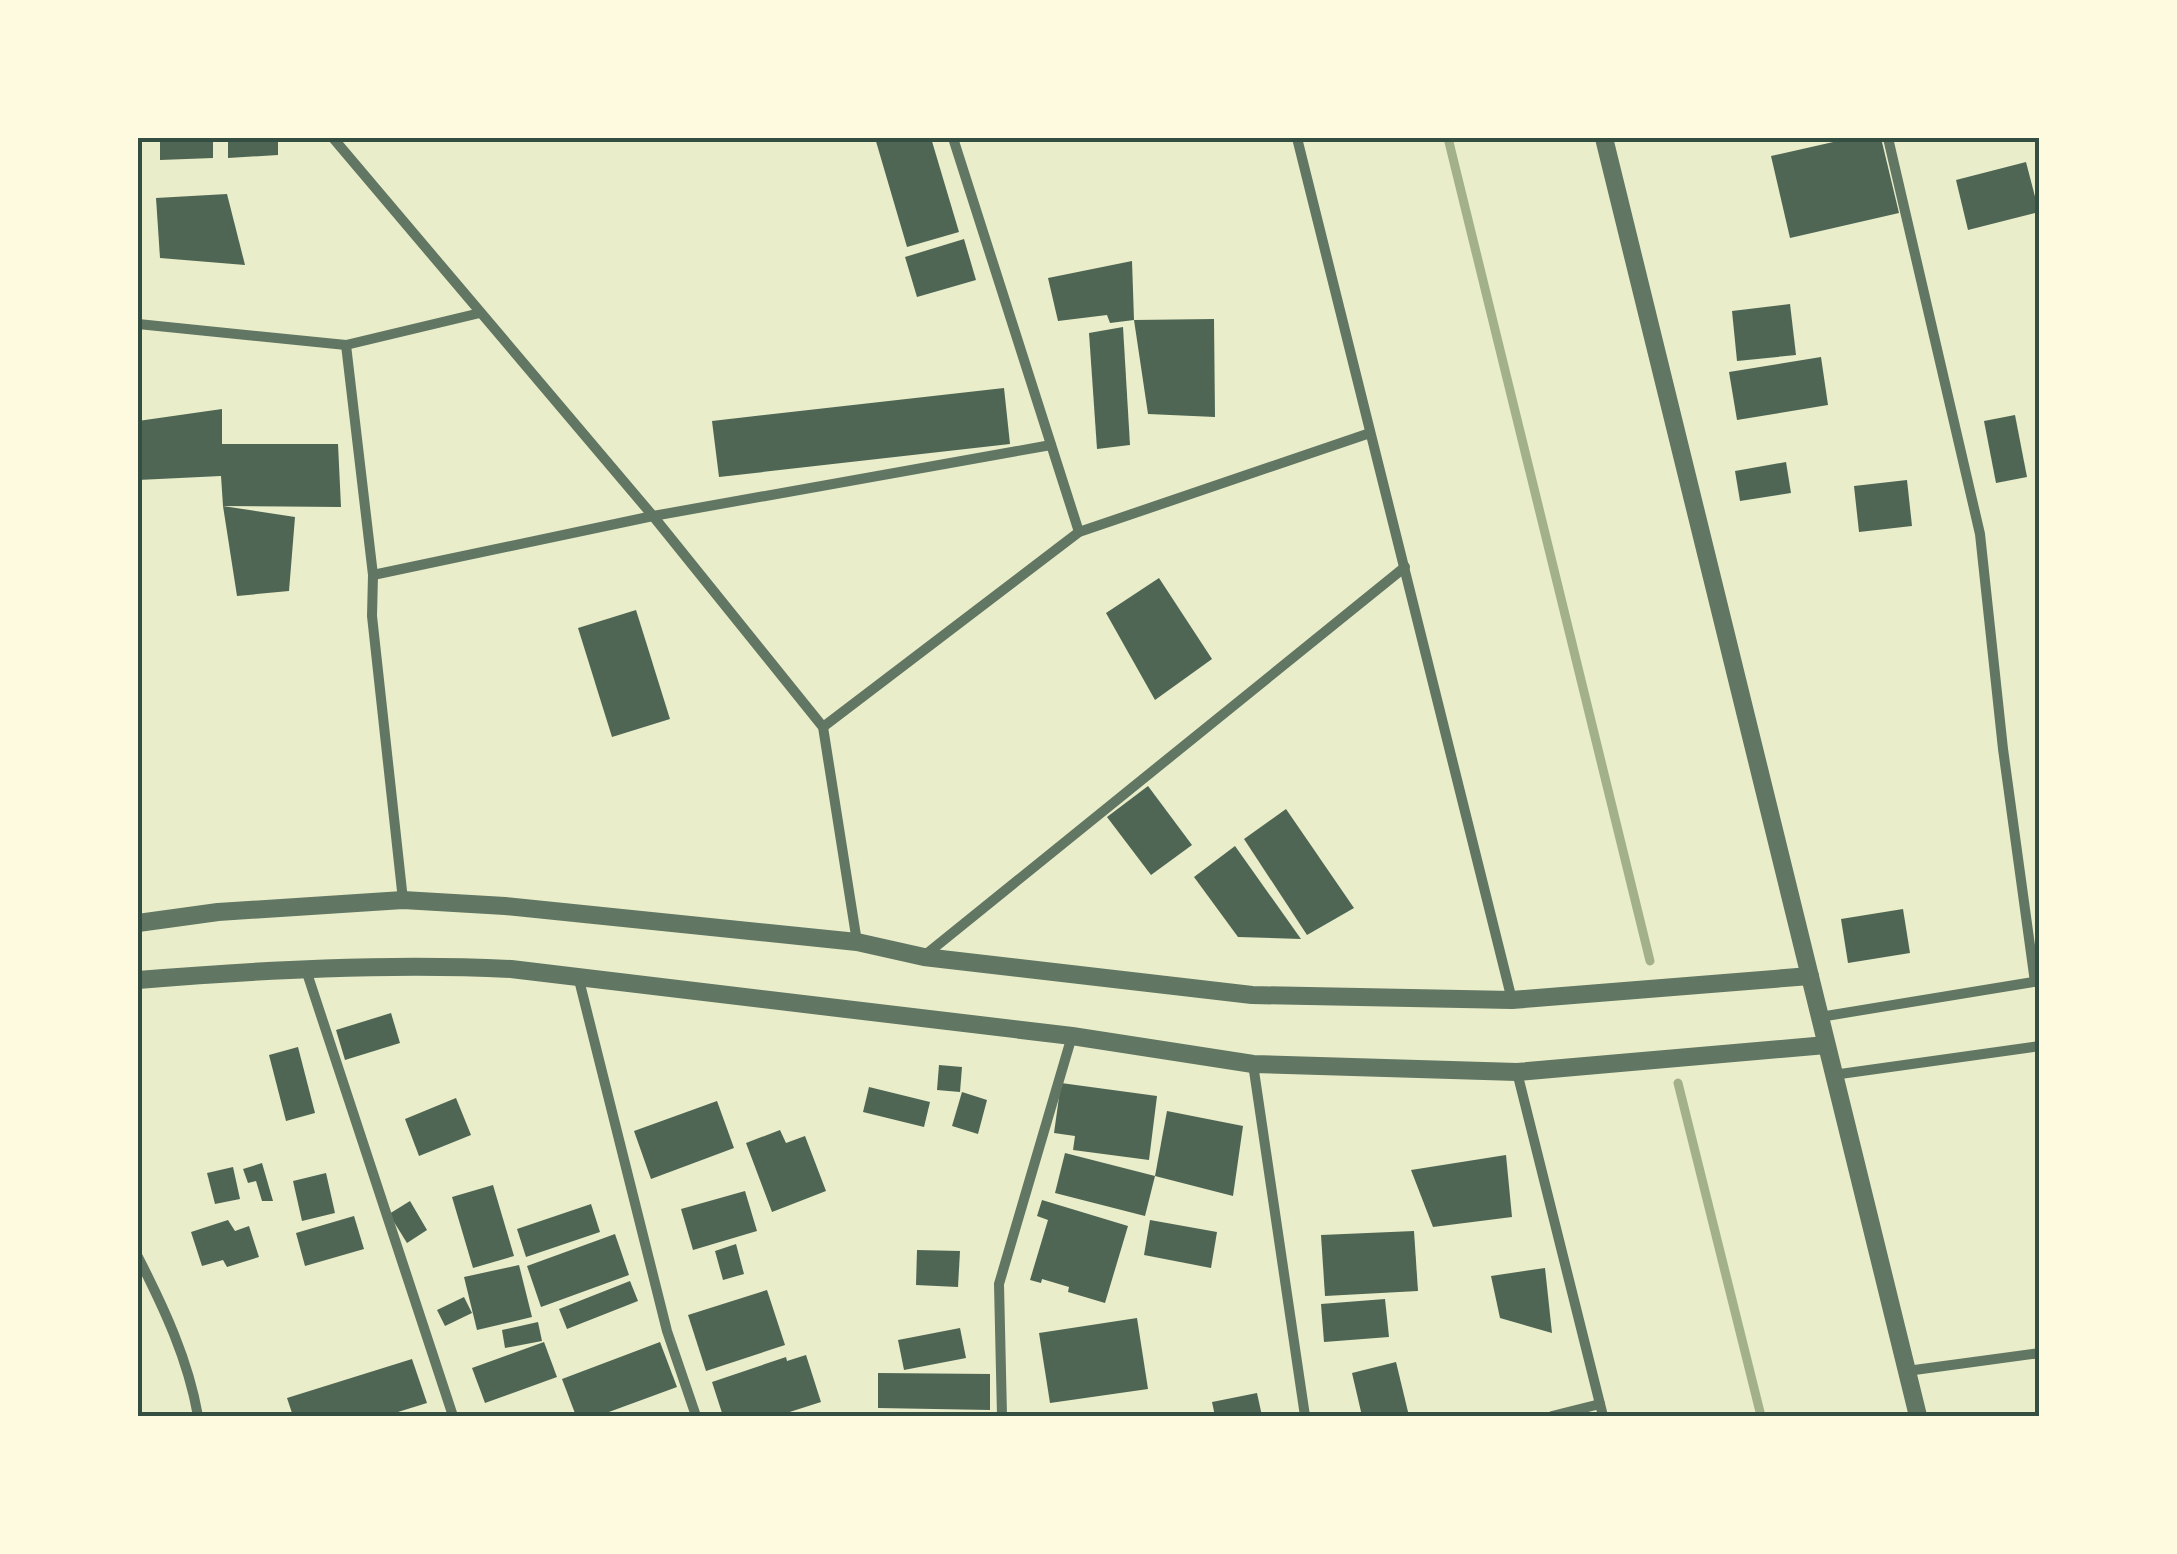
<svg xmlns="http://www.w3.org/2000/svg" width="2177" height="1554" font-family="Ubuntu,sans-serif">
	<rect width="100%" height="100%" fill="#e9edc9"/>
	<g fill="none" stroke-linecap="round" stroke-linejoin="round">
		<g stroke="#a3b18a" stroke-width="9">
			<path d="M 1448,138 L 1650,961"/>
			<path d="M 1678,1083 L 1761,1416"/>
		</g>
	</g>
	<g fill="#4f6655">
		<path d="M 160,138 L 213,138 L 213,158 L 160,160 Z"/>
		<path d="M 228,138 L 278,138 L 278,155 L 228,158 Z"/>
		<path d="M 875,138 L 931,138 L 959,232 L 907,247 Z"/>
		<path d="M 1851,138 L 1881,138 L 1899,213 L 1790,238 L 1771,156 Z"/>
		<path d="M 2026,162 L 2039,212 L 1968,230 L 1956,180 Z"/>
		<path d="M 227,194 L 245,265 L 160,258 L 156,198 Z"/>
		<path d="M 964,239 L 976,280 L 917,297 L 905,257 Z"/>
		<path d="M 1132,261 L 1134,320 L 1110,323 L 1107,315 L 1058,321 L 1048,278 Z"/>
		<path d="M 1790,304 L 1796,355 L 1737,361 L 1732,311 Z"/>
		<path d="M 1214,319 L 1215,417 L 1148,414 L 1134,320 Z"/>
		<path d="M 1123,327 L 1130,445 L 1097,449 L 1089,333 Z"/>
		<path d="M 1821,357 L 1828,405 L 1737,420 L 1729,372 Z"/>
		<path d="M 1004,388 L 1010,444 L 719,477 L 712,421 Z"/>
		<path d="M 222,409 L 222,444 L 338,444 L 341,507 L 223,506 L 221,476 L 138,480 L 138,421 Z"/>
		<path d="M 2015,415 L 2027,477 L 1996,483 L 1984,421 Z"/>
		<path d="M 1786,462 L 1791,493 L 1740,501 L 1735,471 Z"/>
		<path d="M 1907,480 L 1912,526 L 1859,532 L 1854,486 Z"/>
		<path d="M 223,506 L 295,517 L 289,591 L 237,596 Z"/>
		<path d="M 1159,578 L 1212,659 L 1155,700 L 1106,613 Z"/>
		<path d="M 636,610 L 670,719 L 612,737 L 578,628 Z"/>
		<path d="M 1148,786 L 1192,845 L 1151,875 L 1107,817 Z"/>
		<path d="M 1286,809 L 1354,908 L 1307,935 L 1244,839 Z"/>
		<path d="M 1235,846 L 1301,939 L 1238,937 L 1194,877 Z"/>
		<path d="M 1903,909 L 1910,953 L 1848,963 L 1841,919 Z"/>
		<path d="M 391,1013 L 400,1043 L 345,1060 L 336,1030 Z"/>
		<path d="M 298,1047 L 315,1113 L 286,1121 L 269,1055 Z"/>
		<path d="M 939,1065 L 962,1067 L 960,1092 L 937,1090 Z"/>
		<path d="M 1061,1083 L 1157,1096 L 1149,1160 L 1073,1150 L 1075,1136 L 1054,1133 Z"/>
		<path d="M 869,1087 L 930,1102 L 924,1127 L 863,1112 Z"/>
		<path d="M 962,1092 L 987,1100 L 978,1134 L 952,1126 Z"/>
		<path d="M 456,1098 L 471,1135 L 419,1156 L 405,1119 Z"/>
		<path d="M 717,1101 L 734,1148 L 651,1179 L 634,1131 Z"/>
		<path d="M 1167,1111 L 1243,1126 L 1233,1196 L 1155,1176 Z"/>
		<path d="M 780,1130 L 786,1143 L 805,1136 L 826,1191 L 772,1212 L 746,1143 Z"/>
		<path d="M 1065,1153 L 1155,1176 L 1145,1216 L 1055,1193 Z"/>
		<path d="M 1506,1155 L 1512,1217 L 1433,1227 L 1411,1170 Z"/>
		<path d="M 262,1163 L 273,1201 L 262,1201 L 256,1181 L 248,1183 L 243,1169 Z"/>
		<path d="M 233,1167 L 240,1199 L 215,1204 L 207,1173 Z"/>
		<path d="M 326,1173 L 335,1213 L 302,1221 L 293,1181 Z"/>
		<path d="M 493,1185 L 514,1256 L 473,1268 L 452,1197 Z"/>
		<path d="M 745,1191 L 757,1231 L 693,1250 L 681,1209 Z"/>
		<path d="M 1042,1200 L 1128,1226 L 1105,1303 L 1068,1292 L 1069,1287 L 1042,1279 L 1041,1283 L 1030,1280 L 1048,1220 L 1037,1216 Z"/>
		<path d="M 410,1201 L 427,1230 L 407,1243 L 389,1214 Z"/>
		<path d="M 591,1204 L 600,1232 L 526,1257 L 517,1229 Z"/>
		<path d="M 354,1216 L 364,1249 L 305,1266 L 296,1233 Z"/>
		<path d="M 228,1220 L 235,1231 L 249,1226 L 259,1257 L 227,1267 L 223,1260 L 202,1266 L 191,1232 Z"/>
		<path d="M 1150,1220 L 1217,1232 L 1211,1268 L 1144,1255 Z"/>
		<path d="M 1414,1231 L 1418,1291 L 1325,1296 L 1321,1235 Z"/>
		<path d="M 615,1234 L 629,1275 L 541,1307 L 527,1266 Z"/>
		<path d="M 736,1244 L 744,1274 L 723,1280 L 715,1251 Z"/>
		<path d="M 917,1250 L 960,1251 L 958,1287 L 916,1285 Z"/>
		<path d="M 519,1265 L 532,1317 L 477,1330 L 464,1277 Z"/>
		<path d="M 1545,1268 L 1552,1333 L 1500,1318 L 1491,1276 Z"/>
		<path d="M 630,1281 L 638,1301 L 567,1329 L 559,1309 Z"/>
		<path d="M 767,1290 L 785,1345 L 706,1371 L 688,1315 Z"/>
		<path d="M 464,1297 L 472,1313 L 445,1326 L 437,1310 Z"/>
		<path d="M 1385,1299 L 1389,1337 L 1324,1342 L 1321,1304 Z"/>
		<path d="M 1137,1318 L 1148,1389 L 1050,1403 L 1039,1333 Z"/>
		<path d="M 538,1322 L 542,1341 L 505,1348 L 502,1330 Z"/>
		<path d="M 960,1328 L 966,1358 L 904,1370 L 898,1340 Z"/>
		<path d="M 544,1342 L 557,1377 L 485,1403 L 472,1368 Z"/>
		<path d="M 660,1342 L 677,1387 L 598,1416 L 576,1416 L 562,1379 Z"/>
		<path d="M 806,1355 L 821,1402 L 777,1416 L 723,1416 L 712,1382 L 786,1357 L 787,1361 Z"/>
		<path d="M 412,1359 L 427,1403 L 385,1416 L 293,1416 L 287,1398 Z"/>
		<path d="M 1396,1362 L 1409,1416 L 1362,1416 L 1352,1373 Z"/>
		<path d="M 878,1373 L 990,1374 L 990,1410 L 878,1408 Z"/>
		<path d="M 1257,1393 L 1262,1416 L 1215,1416 L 1212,1402 Z"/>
	</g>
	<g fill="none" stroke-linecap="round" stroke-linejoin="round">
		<g stroke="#617663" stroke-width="10">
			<path d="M 333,138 L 653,516 L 823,727 L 857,942"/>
			<path d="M 953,138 L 1079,532"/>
			<path d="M 1297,138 L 1512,1000"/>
			<path d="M 1888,138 L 1980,534 L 2003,749 L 2035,982"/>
			<path d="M 138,324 L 346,345 L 480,313"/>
			<path d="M 346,345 L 373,575 L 372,616 L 403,900"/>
			<path d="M 373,575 L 653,516 L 1051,445"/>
			<path d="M 823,727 L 1079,532 L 1370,433"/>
			<path d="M 924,956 L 1405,567"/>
			<path d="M 306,970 L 453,1416"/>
			<path d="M 578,976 L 667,1331 L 696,1416"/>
			<path d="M 1820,1017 L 2039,981"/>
			<path d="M 1253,1064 L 1305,1416"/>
			<path d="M 1517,1072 L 1603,1416"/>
			<path d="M 1833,1075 L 2040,1046"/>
			<path d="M 138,1257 C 164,1308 188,1359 198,1416"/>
			<path d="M 1907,1371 L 2040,1353"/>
			<path d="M 1002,1416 L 999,1284 L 1072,1036"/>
			<path d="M 1552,1416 L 1600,1404"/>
		</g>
		<g stroke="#617663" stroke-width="18">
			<path d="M 1604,138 L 1918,1416"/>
			<path d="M 138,923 L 218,912 L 403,900 L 505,906 L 857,942 L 924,957 L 1252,995 L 1512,1000 L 1810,976"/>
			<path d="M 138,980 C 261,970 387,963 511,969 L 1072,1036 L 1253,1064 L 1517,1072 L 1826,1045"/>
		</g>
	</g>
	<rect width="2177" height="1554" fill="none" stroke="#fefae0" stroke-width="280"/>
	<rect x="140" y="140" width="1897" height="1274" fill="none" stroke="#344e41" stroke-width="4"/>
</svg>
